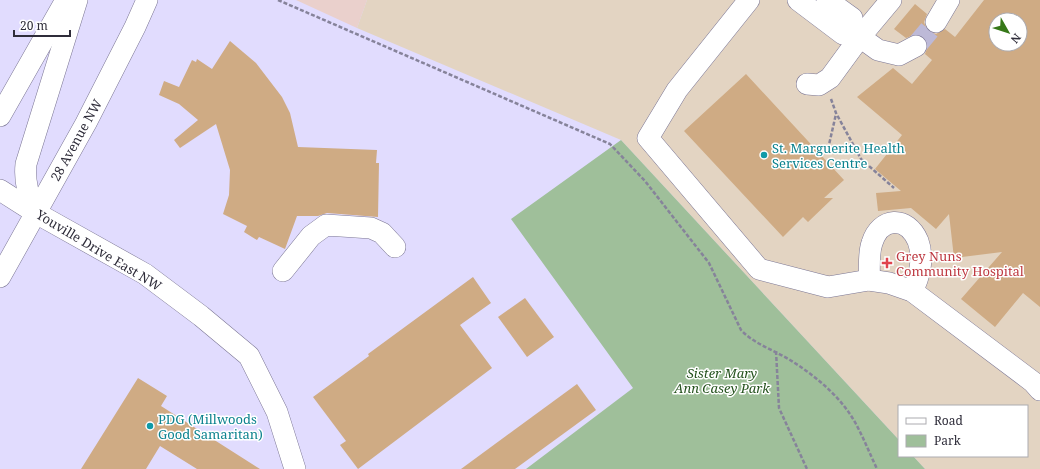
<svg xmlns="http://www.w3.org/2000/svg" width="1040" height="469" font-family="'Noto Serif',serif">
	<rect width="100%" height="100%" fill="#e1dcfe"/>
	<path fill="#ead0cc" d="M 296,0 L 367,0 L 357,28 Z"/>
	<path fill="#e3d4c2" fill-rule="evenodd" d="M 367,0 L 1040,0 L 1040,469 L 925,469 L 913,456 L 1027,456 L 1027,406 L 899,406 L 899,440 L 621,140 L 357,28 ZM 996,20 L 1020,20 L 1020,44 L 996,44 Z"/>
	<path fill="#9fbf9a" d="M 621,140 L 899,440 L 899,456 L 913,456 L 925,469 L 526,469 L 633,388 L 511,219 Z"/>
	<g fill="#cfab84" fill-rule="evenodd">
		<path d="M 984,0 L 1040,0 L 1040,307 L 1023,293 L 995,327 L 961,299 L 1002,252 L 954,258 L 949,214 L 936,229 L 911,208 L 878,211 L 876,193 L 901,191 L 875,169 L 902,135 L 857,97 L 893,68 L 912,84 L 932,60 L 925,54 L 928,46 L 926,40 L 923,36 L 916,34 L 906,38 L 894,29 L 915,4 L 927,14 L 924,22 L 926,28 L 930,32 L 936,34 L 945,29 L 955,37 ZM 996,20 L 1020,20 L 1020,44 L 996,44 Z"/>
		<path d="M 230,41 L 256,63 L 282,97 L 290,113 L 298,147 L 377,150 L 376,163 L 379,163 L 378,217 L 327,213 L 318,216 L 297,216 L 285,249 L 259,237 L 257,240 L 244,232 L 247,226 L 223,214 L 229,195 L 230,170 L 216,124 L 180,148 L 174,140 L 198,120 L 179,104 L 159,95 L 164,81 L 179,87 L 192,60 L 196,62 L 197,59 L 212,69 Z"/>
		<path d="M 746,74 L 844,180 L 824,198 L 833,198 L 808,222 L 803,217 L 783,237 L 684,131 Z"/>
		<path d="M 473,277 L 491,303 L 460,325 L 492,368 L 358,469 L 340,445 L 346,441 L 313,397 L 369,356 L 368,354 Z"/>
		<path d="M 525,298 L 554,337 L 527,357 L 498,317 Z"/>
		<path d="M 138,378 L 167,396 L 161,406 L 260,469 L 197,469 L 160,446 L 146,469 L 81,469 Z"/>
		<path d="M 577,384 L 596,410 L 515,469 L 461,469 Z"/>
	</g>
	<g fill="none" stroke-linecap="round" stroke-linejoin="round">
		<path stroke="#bdb9d7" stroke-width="21" stroke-dasharray="21 10" stroke-linecap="butt" d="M 916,46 L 936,22"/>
		<g stroke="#7b7694" stroke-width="22">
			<g id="minor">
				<path d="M 749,0 L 677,90 L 648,138 L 759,269 L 828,287 L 869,280 L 889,283 L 912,291 L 1033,382 L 1040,390"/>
				<path d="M 798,0 L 843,34 L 853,32 L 878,50 L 899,55 L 916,46"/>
				<path d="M 827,0 L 852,18 L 853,32"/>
				<path d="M 936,22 L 949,0"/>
				<path d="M 807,84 L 819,85 L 830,78 L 860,37 L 891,0"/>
				<path d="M 0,116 L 66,0"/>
				<path d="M 0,190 L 36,213 L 145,274 L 201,316 L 249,356 L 277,412 L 295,469"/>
				<path d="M 36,213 C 29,196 24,183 26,164 L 77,0"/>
				<path d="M 283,271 L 311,236 L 326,225 L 371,228 L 382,233 L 395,247"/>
				<path d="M 0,277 L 86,123 L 135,27 L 147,0"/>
				<path d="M 869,280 C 870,268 868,254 872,243 C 880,217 907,215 918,241 C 924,257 920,277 912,291"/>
			</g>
		</g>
		<g stroke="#86839a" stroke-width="2.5" stroke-dasharray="4 2" stroke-linecap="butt">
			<path d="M 278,0 L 610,144 L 645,181 L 709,263 L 741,330 C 754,344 774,350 790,360 C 816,376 842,398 856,424 C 864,439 870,454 877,469"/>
			<path d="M 831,99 L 836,113 L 861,159 L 894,188"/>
			<path d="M 828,149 L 836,114"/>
			<path d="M 776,351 L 779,408 L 807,469"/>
		</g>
		<use href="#minor" stroke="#fff" stroke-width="21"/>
	</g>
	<g fill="#0f9aa8" stroke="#fff" stroke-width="1.5">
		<circle cx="764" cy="155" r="4"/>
		<circle cx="150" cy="426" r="4"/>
	</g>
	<path fill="#e0444e" stroke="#fff" stroke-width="1.5" d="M885 257h4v4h4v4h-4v4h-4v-4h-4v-4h4z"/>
	<g text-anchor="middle" stroke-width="3" stroke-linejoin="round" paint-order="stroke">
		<g font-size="13" fill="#2f2d3a" stroke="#fff">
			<text transform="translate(76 140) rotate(-61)" y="5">28 Avenue NW</text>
			<text transform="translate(99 250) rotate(31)" y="5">Youville Drive East NW</text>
		</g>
		<g font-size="13" fill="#0d838f" stroke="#fff" text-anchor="start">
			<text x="772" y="153">St. Marguerite Health<tspan x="772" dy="15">Services Centre</tspan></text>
			<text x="158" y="424">PDG (Millwoods<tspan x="158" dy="15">Good Samaritan)</tspan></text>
		</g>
		<g font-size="13" fill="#be3a42" stroke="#fff" text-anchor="start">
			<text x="896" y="261">Grey Nuns<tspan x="896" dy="15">Community Hospital</tspan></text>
		</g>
		<g font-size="13" font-style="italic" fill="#24521d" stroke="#fff">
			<text x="722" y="378">Sister Mary<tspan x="722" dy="15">Ann Casey Park</tspan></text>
		</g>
	</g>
	<rect x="898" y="405" width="130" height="52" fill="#ffffff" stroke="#acabb0"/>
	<rect x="906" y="418" width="20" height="6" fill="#ffffff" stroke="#acabb0"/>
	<text x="934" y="425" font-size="12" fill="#2f2d3a">Road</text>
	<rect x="906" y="435" width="20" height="12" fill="#9fbf9a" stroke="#acabb0"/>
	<text x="934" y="445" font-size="12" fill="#2f2d3a">Park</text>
	<g transform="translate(1008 32) rotate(129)"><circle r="19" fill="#ffffff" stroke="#acabb0"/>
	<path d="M0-3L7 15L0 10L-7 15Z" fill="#367818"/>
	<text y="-6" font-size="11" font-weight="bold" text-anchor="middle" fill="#2f2d3a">N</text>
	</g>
	<path d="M14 30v6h56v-6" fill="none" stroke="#2f2d3a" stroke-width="2"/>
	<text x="20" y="30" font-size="12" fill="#2f2d3a" stroke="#ffffff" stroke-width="3" paint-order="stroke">20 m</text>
</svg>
